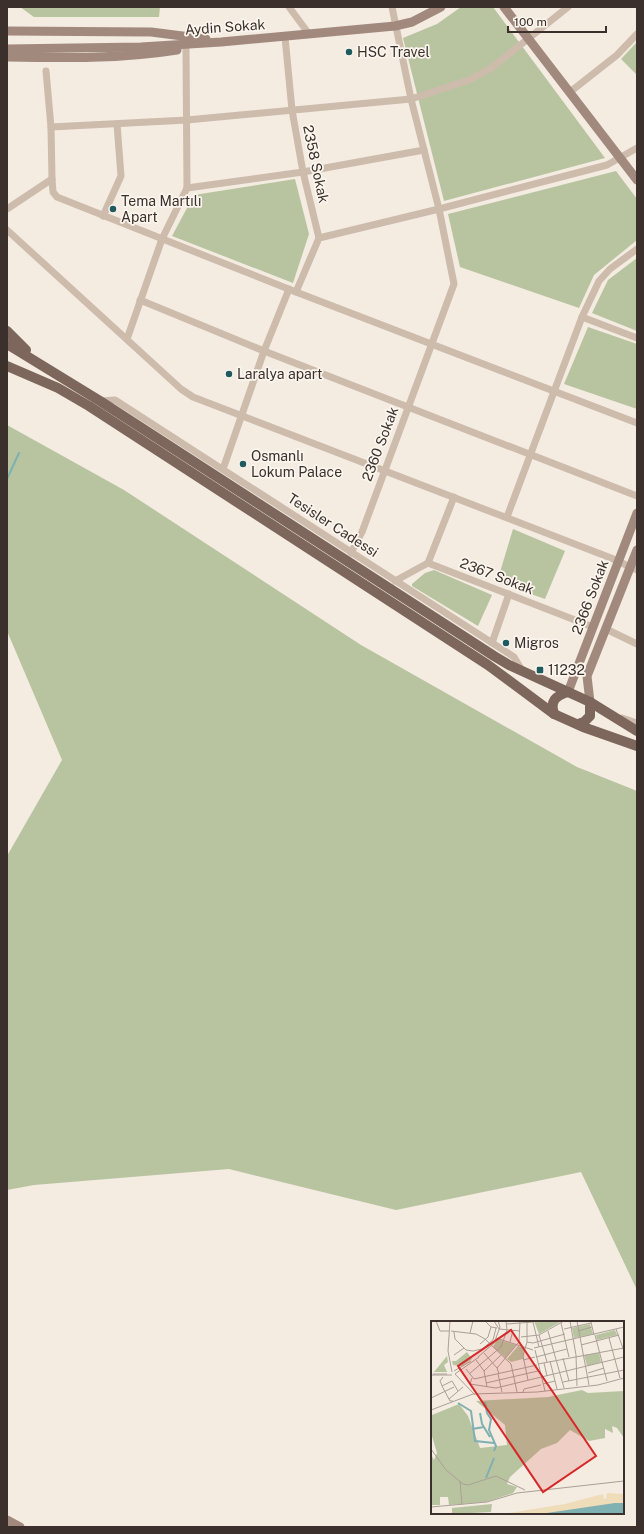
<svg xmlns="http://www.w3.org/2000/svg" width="644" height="1534" font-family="'Public Sans',sans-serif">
	<rect width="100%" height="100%" fill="#f4ebe1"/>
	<g fill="#b8c4a0">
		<path d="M 20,7 L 160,7 L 159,17 L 34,17 Z"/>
		<path d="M 461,7 L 493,7 L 605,158 L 444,201 L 403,38 L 437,24 Z"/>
		<path d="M 637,42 L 637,75 L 621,59 Z"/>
		<path d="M 616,171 L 637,199 L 637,240 L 594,275 L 579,308 L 460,267 L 448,214 Z"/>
		<path d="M 295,179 L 309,234 L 293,283 L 172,236 L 194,195 Z"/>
		<path d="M 637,258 L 637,331 L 592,313 L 608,280 Z"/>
		<path d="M 588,327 L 637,344 L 637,409 L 564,384 Z"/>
		<path d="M 7,425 L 124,490 L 361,645 L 577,767 L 637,791 L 637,1290 L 581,1172 L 396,1210 L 229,1169 L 34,1185 L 7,1190 L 7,856 L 62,760 L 7,631 Z"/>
		<path d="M 513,529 L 565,551 L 545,599 L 497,582 Z"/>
		<path d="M 434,570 L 492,595 L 478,626 L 412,586 L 412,584 L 425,573 Z"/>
	</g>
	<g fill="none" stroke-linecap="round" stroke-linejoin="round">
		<path stroke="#7fb0b2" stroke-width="2" d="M 7,479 L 19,453"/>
		<g stroke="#cdbbac" stroke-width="7">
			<path d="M 289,7 L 309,34"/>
			<path d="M 285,37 L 292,110 L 303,172 L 319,238 L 296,292"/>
			<path d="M 46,71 L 51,127 L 52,179 L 53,192 L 57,197 L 296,292 L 637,423"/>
			<path d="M 570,92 L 617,55 L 637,34"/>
			<path d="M 51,127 L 187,120 L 411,99 L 469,80 L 490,69 L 568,7"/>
			<path d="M 187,188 L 303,172 L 424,150"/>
			<path d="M 7,209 L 52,179"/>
			<path d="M 103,216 L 121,176 L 117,124"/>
			<path d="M 7,230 L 181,389 L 193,397 L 611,558 L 637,570"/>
			<path d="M 319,238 L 439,209 L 607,165 L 637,148"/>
			<path d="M 140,300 L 264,351 L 637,496"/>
			<path d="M 582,317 L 637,338"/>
			<path d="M 127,339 L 162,239 L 187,188 L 186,48"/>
			<path d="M 101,401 L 115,400 L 514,657 L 523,672"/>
			<path d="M 223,469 L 264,351 L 289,289"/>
			<path d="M 507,517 L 582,317 L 599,281 L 610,269 L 637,249"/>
			<path d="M 351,553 L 362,532 L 454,284 L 439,209 L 411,99 L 392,7"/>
			<path d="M 428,563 L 454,497"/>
			<path d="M 395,581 L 428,563 L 593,627"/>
			<path d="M 606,629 L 637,644"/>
			<path d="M 492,643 L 509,594"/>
			<path d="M 622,718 L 637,723"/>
		</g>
		<g stroke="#a18a7d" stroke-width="9">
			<path d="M 504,7 L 637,180"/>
			<path d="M 7,31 L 151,32 L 206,39"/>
			<path d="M 7,49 L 141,47 L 221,42 L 395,26 L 412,22 L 441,7"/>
			<path d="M 7,57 C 63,58 121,59 177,50"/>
			<path d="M 568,692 L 637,513"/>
			<path d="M 590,702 L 587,676 L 637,550"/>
			<path d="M 7,1520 L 20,1527"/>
		</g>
		<g stroke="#7d675c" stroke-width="10">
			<path d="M 7,331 L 26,350"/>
			<path d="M 7,344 L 100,401 L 494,656 L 509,665 L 590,702 L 637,731"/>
			<path d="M 7,366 L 58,388 L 89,406 L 488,665 L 554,714 L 583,727 L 637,746"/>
			<path d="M 554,714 C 550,701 555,696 568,692"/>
			<path d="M 578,724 L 584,722 L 590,716 L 590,702"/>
		</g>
	</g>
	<g fill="#1f5a5e" stroke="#fbf5ee" stroke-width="1.5">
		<circle cx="349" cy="52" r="4"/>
		<circle cx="113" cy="209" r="4"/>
		<circle cx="229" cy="374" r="4"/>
		<circle cx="243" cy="464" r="4"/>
		<circle cx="506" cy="643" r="4"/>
		<rect x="536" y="666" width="8" height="8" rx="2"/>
	</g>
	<g text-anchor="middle" stroke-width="3.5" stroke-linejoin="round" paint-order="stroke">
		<g font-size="14" fill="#3b302b" stroke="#fbf5ee">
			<text transform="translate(225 27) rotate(-4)" y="5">Aydin Sokak</text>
			<text transform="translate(316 164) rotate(78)" y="5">2358 Sokak</text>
			<text transform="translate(380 444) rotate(-69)" y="5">2360 Sokak</text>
			<text transform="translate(333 525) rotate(33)" y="5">Tesisler Cadessi</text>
			<text transform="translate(497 576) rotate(21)" y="5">2367 Sokak</text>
			<text transform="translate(590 597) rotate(-69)" y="5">2366 Sokak</text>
		</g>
		<g font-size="14" fill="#3b302b" stroke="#fbf5ee" text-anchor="start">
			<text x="357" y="57">HSC Travel</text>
			<text x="121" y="206">Tema Martılı<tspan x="121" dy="16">Apart</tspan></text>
			<text x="237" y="379">Laralya apart</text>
			<text x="251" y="461">Osmanlı<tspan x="251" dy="16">Lokum Palace</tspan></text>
			<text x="514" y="648">Migros</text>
			<text x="548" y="675">11232</text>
		</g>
	</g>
	<g transform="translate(431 1321)">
		<rect width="193" height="193" fill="#f4ebe1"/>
		<path d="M 103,0 L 131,0 L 108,13 ZM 159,3 L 162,13 L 143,17 L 141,7 ZM 184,9 L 186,14 L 166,19 L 165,14 ZM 66,18 L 85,24 L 75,37 L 62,26 ZM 87,25 L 93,27 L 92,38 L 80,41 L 76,38 ZM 36,31 L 41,38 L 31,45 L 22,44 L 21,40 L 25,40 ZM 168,32 L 170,41 L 156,45 L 153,34 ZM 16,35 L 17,41 L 13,44 L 16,51 L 3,51 ZM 151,69 L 157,72 L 193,70 L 193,117 L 186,107 L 181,105 L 182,112 L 174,108 L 174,117 L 158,120 L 139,109 L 126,122 L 110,128 L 79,156 L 76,163 L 86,166 L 82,172 L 55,181 L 18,184 L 17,176 L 9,176 L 9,184 L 0,184 L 0,133 L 3,139 L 6,132 L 0,112 L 1,94 L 28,83 L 37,95 L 49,127 L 76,124 L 74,104 L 45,80 L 117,76 ZM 61,183 L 60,191 L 21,193 L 21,187 Z" fill="#b8c4a0"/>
		<path d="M 176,172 L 193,173 L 193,182 L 111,193 L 73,193 L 134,183 L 172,173 L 173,178 L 175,178 Z" fill="#efdcb8"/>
		<path d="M 184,182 L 193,182 L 193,193 L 109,193 Z" fill="#7fb0b2"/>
		<path fill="none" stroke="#7fb0b2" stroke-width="2" d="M 54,81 L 56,92 L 60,98 L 58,109 L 65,125 L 63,130M 27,82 L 40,90 L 44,120 L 63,122M 49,92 L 51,103 L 59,116M 41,108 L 53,106M 55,157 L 63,137"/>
		<path fill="none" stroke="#aaa098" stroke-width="1" d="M 5,0 L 9,10 L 18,10M 19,0 L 17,30 L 21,51M 54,0 L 60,6 L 66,7M 63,0 L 68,8 L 89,10M 139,0 L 145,34 L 146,65M 146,0 L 158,64M 96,1 L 96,21 L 92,35 L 97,59M 160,1 L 163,14M 130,2 L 138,36M 76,3 L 102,1 L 108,26M 133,8 L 160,2M 185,8 L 193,30M 20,10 L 45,13 L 54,18 L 80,43 L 86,71M 117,10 L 133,67M 147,10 L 161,6M 23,11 L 24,18 L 35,29 L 42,30 L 51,28 L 62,19 L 65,7M 39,12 L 42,0M 108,14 L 116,41M 164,14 L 176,60M 90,16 L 108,14 L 133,0M 65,17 L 102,29M 178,17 L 189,57M 79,21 L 82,9M 96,21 L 102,22 L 134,13M 49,23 L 57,16 L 60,6M 150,24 L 188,14M 103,27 L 193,6M 104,29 L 114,70M 53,32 L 66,47 L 68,53M 23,34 L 33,27M 47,36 L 63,22 L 69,6 L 67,0M 105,36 L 136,28M 132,37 L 138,60M 45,39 L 53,50 L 56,66M 92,39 L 104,36M 119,40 L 126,68M 113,42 L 116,55M 107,43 L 193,27M 66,47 L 88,21 L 89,0M 35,48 L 43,58 L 106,44M 23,50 L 40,40M 53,50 L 70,34M 157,52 L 173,47M 2,53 L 16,53M 24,53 L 44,74M 24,53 L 48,36M 38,53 L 70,26 L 76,9 L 75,0M 67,53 L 71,71M 0,54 L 21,54M 12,56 L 9,60 L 12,67 L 19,80 L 22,80M 41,57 L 39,63 L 65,67 L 193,36M 132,61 L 193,49M 55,62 L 107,50M 112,63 L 124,60M 11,65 L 21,60 L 27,70M 92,71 L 93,68 L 110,64M 0,77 L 23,66M 18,78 L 32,66M 0,89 L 42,73 L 106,71 L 167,64 L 193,57M 0,128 L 15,149 L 32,163 L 37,164 L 65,155 L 94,169M 29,160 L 31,184M 0,186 L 56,181 L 86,172 L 193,160"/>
		<path fill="#d62828" fill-opacity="0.15" stroke="#d62828" stroke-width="2" d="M 80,9 L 165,135 L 112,171 L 27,45 Z"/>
		<rect width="193" height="193" fill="none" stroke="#3b302b" stroke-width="2"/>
	</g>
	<rect width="644" height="1534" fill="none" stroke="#3b302b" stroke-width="16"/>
	<path d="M508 26v6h98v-6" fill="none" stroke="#3b302b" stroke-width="2"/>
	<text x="514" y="26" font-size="12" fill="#3b302b" stroke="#fbf5ee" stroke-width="3" paint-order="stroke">100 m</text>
</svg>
